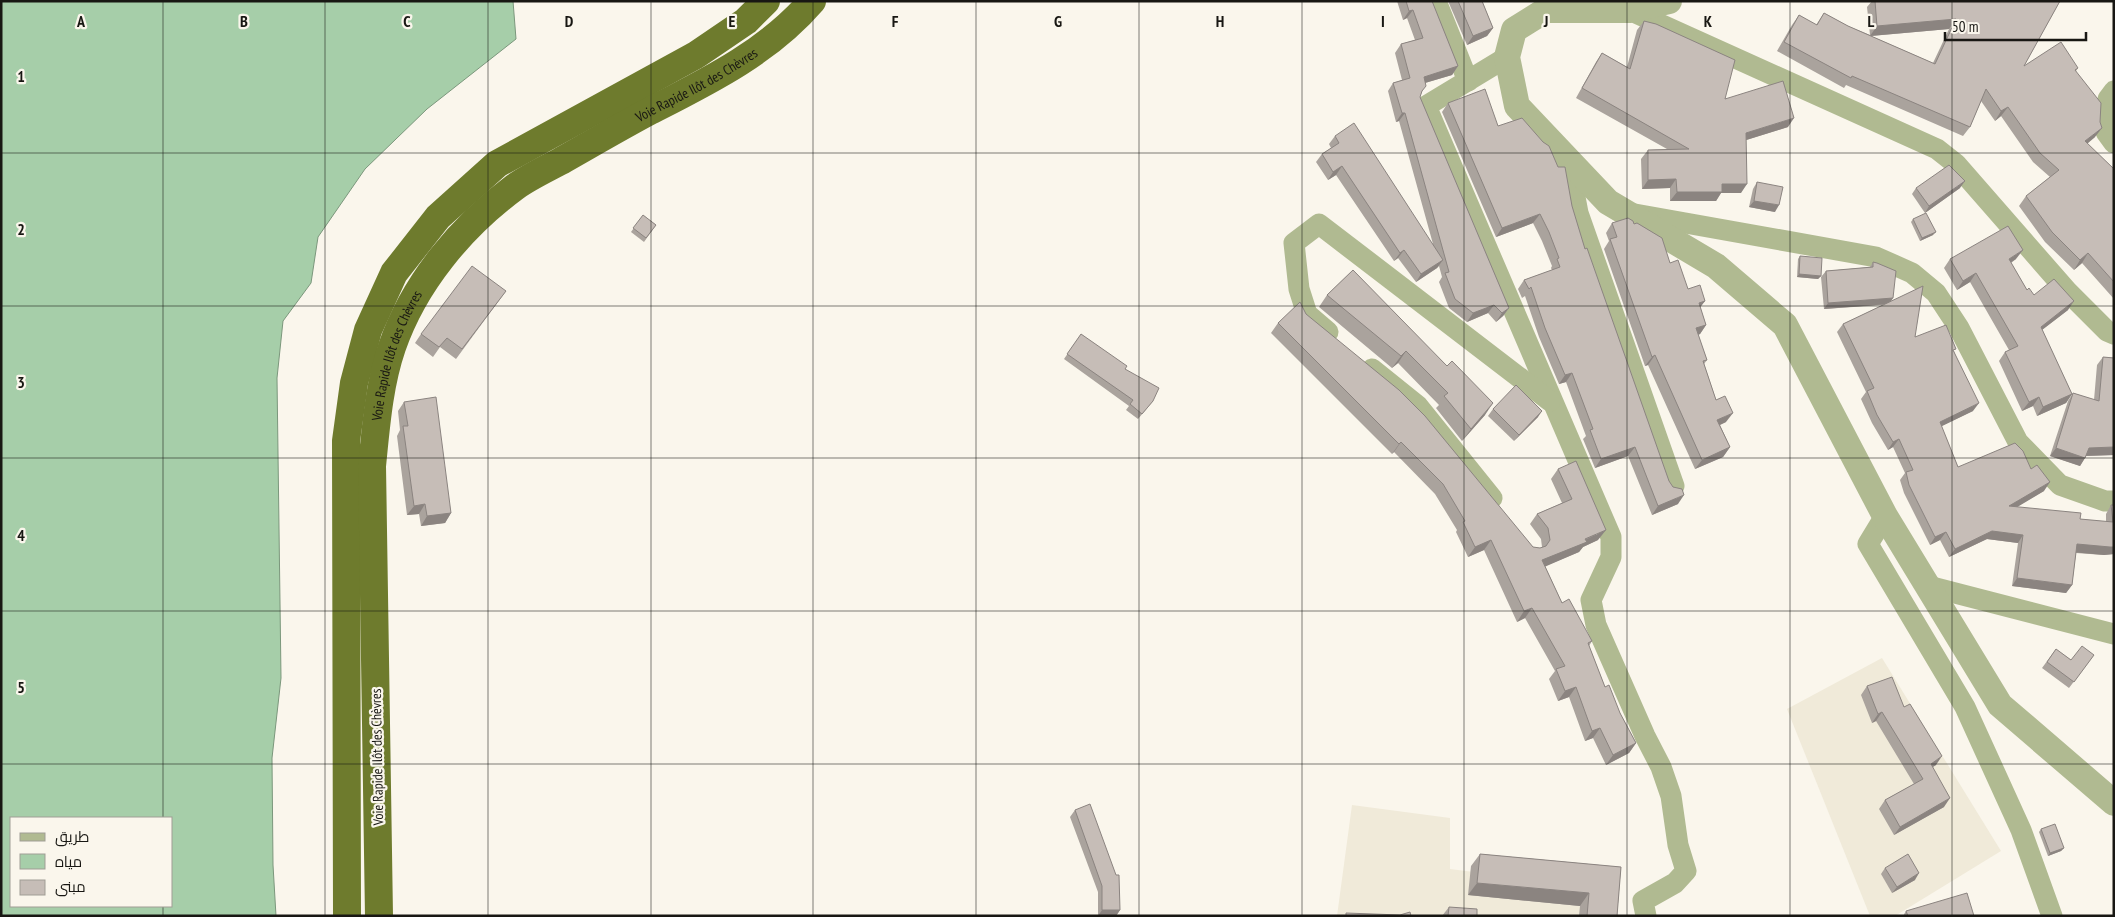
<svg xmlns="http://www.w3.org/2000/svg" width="2115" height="917" font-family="'PT Sans Narrow',Cairo,sans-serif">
	<rect width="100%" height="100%" fill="#faf6ec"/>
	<g fill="#f0ead9">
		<path d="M 1882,658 L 2001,851 L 1895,916 L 1870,916 L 1787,709 Z"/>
		<path d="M 1352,805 L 1450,818 L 1450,869 L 1619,890 L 1615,916 L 1337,916 Z"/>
	</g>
	<path fill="#a6cea9" stroke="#7b977c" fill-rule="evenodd" d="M 1,1 L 513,1 L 516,39 L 427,109 L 365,169 L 318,237 L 311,283 L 283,321 L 277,378 L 281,678 L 272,758 L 273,865 L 276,916 L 1,916 ZM 11,818 L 171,818 L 171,906 L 11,906 Z"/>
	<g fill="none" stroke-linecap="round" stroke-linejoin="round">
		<g stroke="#b0ba91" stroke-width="21">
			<path d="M 1436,1 L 1468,81"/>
			<path d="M 1629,10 L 1937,149 L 1956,164 L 2067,291 L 2107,331 L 2114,334"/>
			<path d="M 1507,57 L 1426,106 L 1611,537 L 1611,557 L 1591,600 L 1596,625 L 1645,736 L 1661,767 L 1671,796 L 1678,845 L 1686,871 L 1675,883 L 1643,901 L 1646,916"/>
			<path d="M 2114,91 L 2108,99 L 2106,132 L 2114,143"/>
			<path d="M 1568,160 L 1578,213 L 1674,486"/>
			<path d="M 1635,214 L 1876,257 L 1912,273 L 1936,293 L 1959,328 L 2018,442 L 2060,485 L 2105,501 L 2114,501"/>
			<path d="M 1328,332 L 1307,314 L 1299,289 L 1294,243 L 1319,224 L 1550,401"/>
			<path d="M 1372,369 L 1418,406 L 1492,498"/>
			<path d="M 1885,516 L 1868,544 L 1965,707 L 2021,830 L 2052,916"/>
			<path d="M 1928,586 L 2114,634"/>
		</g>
		<path stroke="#b0ba91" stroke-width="26" d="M 1669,1 L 1629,10 L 1546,10 L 1514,30 L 1507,57 L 1517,106 L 1608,202 L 1716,266 L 1785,325 L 1885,516 L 2000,705 L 2114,803"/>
		<g stroke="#6e7b2d" stroke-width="28">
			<path d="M 347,916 L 346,441 L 354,383 L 368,330 L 394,273 L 438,217 L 497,164 L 696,55 L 746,21 L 766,1"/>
			<path id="s1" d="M 379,916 L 372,466 C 376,426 379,385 392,347 C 414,283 461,227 515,187 C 529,177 546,169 561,161 C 591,144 620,127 650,111 C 709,81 768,52 812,1"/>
		</g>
	</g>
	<g fill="#aaa39d" fill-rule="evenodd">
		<path d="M 1397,1 L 1432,1 L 1458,66 L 1452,75 L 1425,83 L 1420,97 L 1509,308 L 1503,316 L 1496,322 L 1488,313 L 1467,322 L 1449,308 L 1439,282 L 1442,277 L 1439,266 L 1437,268 L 1416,282 L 1398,258 L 1394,261 L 1336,175 L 1328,180 L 1316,162 L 1322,154 L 1331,148 L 1329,144 L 1335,136 L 1433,244 L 1399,121 L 1396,122 L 1388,91 L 1393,83 L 1402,80 L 1395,53 L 1401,44 L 1415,40 L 1407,18 L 1403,20 Z"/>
		<path d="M 1448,1 L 1482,1 L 1493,28 L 1487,36 L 1467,45 Z"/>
		<path d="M 1872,1 L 2060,1 L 2024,66 L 2078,68 L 2076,71 L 2095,137 L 2087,144 L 2114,169 L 2114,299 L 2082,263 L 2074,270 L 2045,242 L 2019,206 L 2026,196 L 2050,177 L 2033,162 L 2001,116 L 1995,121 L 1981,101 L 1970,127 L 1963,136 L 1846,85 L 1844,88 L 1777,51 L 1792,25 L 1799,15 L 1816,25 L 1824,13 L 1848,26 L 1870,35 L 1867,7 ZM 1949,29 L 1933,63 L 1871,36 Z"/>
		<path d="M 1644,21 L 1725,99 L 1788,127 L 1746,140 L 1741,193 L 1721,193 L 1716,201 L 1670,201 L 1670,188 L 1642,189 L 1641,159 L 1648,150 L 1667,149 L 1576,98 L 1596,62 L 1602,53 L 1627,67 L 1637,30 Z"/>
		<path d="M 1448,103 L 1498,126 L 1572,206 L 1585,249 L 1669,481 L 1678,504 L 1652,515 L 1628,456 L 1595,468 L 1583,439 L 1586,436 L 1566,382 L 1559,384 L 1539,337 L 1525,296 L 1522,298 L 1518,289 L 1524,280 L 1552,270 L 1551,268 L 1552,266 L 1542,241 L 1533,223 L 1496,237 L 1442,112 Z"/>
		<path d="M 1757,182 L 1775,212 L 1749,207 L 1753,189 Z"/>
		<path d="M 1916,188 L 1960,188 L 1925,213 L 1912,194 Z"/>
		<path d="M 643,215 L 656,225 L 644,242 L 631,232 Z"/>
		<path d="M 1913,219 L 1933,235 L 1920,241 L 1911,222 Z"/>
		<path d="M 1612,223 L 1634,224 L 1670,263 L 1688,289 L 1705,301 L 1700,307 L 1706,325 L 1700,334 L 1698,335 L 1707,360 L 1704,364 L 1716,400 L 1726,422 L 1720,425 L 1730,447 L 1723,457 L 1695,469 L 1648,365 L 1645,366 L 1604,249 L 1609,241 L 1606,233 Z"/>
		<path d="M 1800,256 L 1821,276 L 1818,279 L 1797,277 L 1798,259 Z"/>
		<path d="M 1950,259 L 2016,259 L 2011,263 L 2027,290 L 2034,295 L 2068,310 L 2042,330 L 2072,394 L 2066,403 L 2037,416 L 2033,406 L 2022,411 L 1999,361 L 2005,352 L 2009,350 L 1970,282 L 1957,290 L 1944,268 Z"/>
		<path d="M 1873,262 L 1893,298 L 1891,301 L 1915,337 L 1954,351 L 1973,411 L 1941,426 L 1958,467 L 2031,469 L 2044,491 L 2016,507 L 2080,519 L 2106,522 L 2106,514 L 2111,505 L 2114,505 L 2114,554 L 2104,555 L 2076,553 L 2072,585 L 2066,593 L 2012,586 L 2018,543 L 1987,539 L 1949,557 L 1940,540 L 1930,545 L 1904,493 L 1900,480 L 1905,473 L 1893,447 L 1888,450 L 1872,423 L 1861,399 L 1866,392 L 1837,332 L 1843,324 L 1883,305 L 1824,309 L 1821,277 L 1826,271 L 1870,267 Z"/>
		<path d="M 1353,270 L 1485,415 L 1462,441 L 1436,408 L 1439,405 L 1398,363 L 1392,368 L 1319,307 L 1327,295 Z"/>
		<path d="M 506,291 L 456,359 L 440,347 L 433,357 L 415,343 L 421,334 Z"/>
		<path d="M 1306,314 L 1533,547 L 1540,548 L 1542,547 L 1541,539 L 1530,524 L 1537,514 L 1562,503 L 1551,479 L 1558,469 L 1598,540 L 1583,547 L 1579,552 L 1545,566 L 1562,603 L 1592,641 L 1589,646 L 1605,687 L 1620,713 L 1636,743 L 1629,753 L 1606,765 L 1593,738 L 1585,741 L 1569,697 L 1558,701 L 1549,679 L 1555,671 L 1525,618 L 1517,622 L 1484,550 L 1468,557 L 1456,532 L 1457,530 L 1435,494 L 1394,452 L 1392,454 L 1271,333 L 1278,323 Z"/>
		<path d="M 1081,334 L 1125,369 L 1153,401 L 1138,419 L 1126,410 L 1129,406 L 1064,359 Z"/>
		<path d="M 2103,357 L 2114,358 L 2114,455 L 2086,456 L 2080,466 L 2050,456 L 2068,401 L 2073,393 L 2094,400 L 2097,365 Z"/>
		<path d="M 404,402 L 451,513 L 445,523 L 421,526 L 419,514 L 407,515 L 397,436 L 400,430 L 398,411 Z"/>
		<path d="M 1493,409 L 1538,417 L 1514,441 L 1488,416 Z"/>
		<path d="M 2056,649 L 2071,660 L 2094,655 L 2069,688 L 2042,668 Z"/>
		<path d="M 1867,686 L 1904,707 L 1936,765 L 1933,767 L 1944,807 L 1894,835 L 1879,809 L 1885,800 L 1914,784 L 1876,721 L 1872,723 L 1861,695 Z"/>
		<path d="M 1075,810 L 1120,910 L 1116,916 L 1098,916 L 1098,892 L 1070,817 Z"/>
		<path d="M 2041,829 L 2064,848 L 2061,851 L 2048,856 L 2039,832 Z"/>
		<path d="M 1480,854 L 1621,867 L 1617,916 L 1579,916 L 1580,906 L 1468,895 L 1471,866 Z"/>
		<path d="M 1885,868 L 1915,880 L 1892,893 L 1881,874 Z"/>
		<path d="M 1449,907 L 1477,916 L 1442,916 Z"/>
		<path d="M 1906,911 L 1974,916 L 1903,916 Z"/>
	</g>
	<g fill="#8b8480">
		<path d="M 1413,10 L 1407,18 L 1403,20 L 1409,11 Z"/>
		<path d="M 1956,19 L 1949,29 L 1870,36 L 1877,26 Z"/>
		<path d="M 1493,28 L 1487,36 L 1467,45 L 1473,36 Z"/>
		<path d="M 1458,66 L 1452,75 L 1418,85 L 1424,77 Z"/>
		<path d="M 2008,107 L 2001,116 L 1995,121 L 2001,111 Z"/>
		<path d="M 1402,113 L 1405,113 L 1399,121 L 1396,122 Z"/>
		<path d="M 1794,118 L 1788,127 L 1740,142 L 1746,133 Z"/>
		<path d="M 2102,128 L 2095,137 L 2078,151 L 2085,141 Z"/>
		<path d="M 1342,166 L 1336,175 L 1328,180 L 1333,172 Z"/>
		<path d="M 1676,179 L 1670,188 L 1642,189 L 1648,180 Z"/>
		<path d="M 1965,181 L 1960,188 L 1925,213 L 1929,206 Z"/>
		<path d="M 1722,184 L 1747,184 L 1741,193 L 1721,193 L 1716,201 L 1670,201 L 1677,192 Z"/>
		<path d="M 1754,201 L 1779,205 L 1775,212 L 1749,207 Z"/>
		<path d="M 1540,214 L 1533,223 L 1496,237 L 1502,228 Z"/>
		<path d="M 1936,232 L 1933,235 L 1920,241 L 1922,238 Z"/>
		<path d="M 1404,250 L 1398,258 L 1394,261 L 1400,253 Z"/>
		<path d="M 2023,250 L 2016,259 L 2002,268 L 2009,259 Z"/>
		<path d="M 2088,253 L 2082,263 L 2074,270 L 2080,260 Z"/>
		<path d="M 1443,260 L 1437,268 L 1416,282 L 1421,274 Z"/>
		<path d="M 1976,273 L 1970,282 L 1957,290 L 1963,281 Z"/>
		<path d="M 1799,274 L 1821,276 L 1818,279 L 1797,277 Z"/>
		<path d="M 1893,298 L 1889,304 L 1824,309 L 1828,303 Z"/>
		<path d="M 1705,301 L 1698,310 L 1699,303 Z"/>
		<path d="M 2074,301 L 2068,310 L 2034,336 L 2041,327 Z"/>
		<path d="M 1494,305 L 1488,313 L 1467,322 L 1473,313 Z"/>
		<path d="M 1509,308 L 1503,316 L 1496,322 L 1502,313 Z"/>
		<path d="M 1706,325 L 1700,334 L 1690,338 L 1696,328 Z"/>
		<path d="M 1406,351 L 1398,363 L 1392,368 L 1401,356 Z"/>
		<path d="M 1655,355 L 1648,365 L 1645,366 L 1652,357 Z"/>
		<path d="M 1572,373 L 1566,382 L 1559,384 L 1565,375 Z"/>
		<path d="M 2072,394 L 2066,403 L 2037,416 L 2043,407 Z"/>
		<path d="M 2039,397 L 2033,406 L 2022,411 L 2029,402 Z"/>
		<path d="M 1493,403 L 1485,415 L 1462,441 L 1471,429 Z"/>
		<path d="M 1979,403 L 1973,411 L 1934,430 L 1940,422 Z"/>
		<path d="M 1542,411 L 1538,417 L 1514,441 L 1519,435 Z"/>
		<path d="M 1733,413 L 1726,422 L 1711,429 L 1717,420 Z"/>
		<path d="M 1899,439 L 1893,447 L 1888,450 L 1893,442 Z"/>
		<path d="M 1401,442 L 1394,452 L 1392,454 L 1399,444 Z"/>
		<path d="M 1635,447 L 1628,456 L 1595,468 L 1601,459 Z"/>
		<path d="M 1730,447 L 1723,457 L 1695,469 L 1702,460 Z"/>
		<path d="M 2114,447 L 2114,455 L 2083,456 L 2089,448 Z"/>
		<path d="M 2056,448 L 2085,458 L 2080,466 L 2050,456 Z"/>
		<path d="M 2050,482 L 2044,491 L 2004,515 L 2009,506 Z"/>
		<path d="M 1684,495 L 1678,504 L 1652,515 L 1658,506 Z"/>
		<path d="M 425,504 L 419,514 L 407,515 L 414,506 Z"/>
		<path d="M 451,513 L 445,523 L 421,526 L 427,516 Z"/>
		<path d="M 1606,530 L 1598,540 L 1583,547 L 1579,552 L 1535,571 L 1542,560 Z"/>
		<path d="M 1992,531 L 2023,535 L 2018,543 L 1987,539 L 1949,557 L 1955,549 Z"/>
		<path d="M 1946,532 L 1940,540 L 1930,545 L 1935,537 Z"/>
		<path d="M 1491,540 L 1484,550 L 1468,557 L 1475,547 Z"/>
		<path d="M 2077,544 L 2114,547 L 2114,554 L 2104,555 L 2071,552 Z"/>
		<path d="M 2017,578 L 2072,585 L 2066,593 L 2012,586 Z"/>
		<path d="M 1532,608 L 1525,618 L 1517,622 L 1524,611 Z"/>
		<path d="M 1576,687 L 1569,697 L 1558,701 L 1565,691 Z"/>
		<path d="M 1882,712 L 1876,721 L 1872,723 L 1878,714 Z"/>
		<path d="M 1600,728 L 1593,738 L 1585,741 L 1592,731 Z"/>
		<path d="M 1636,743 L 1629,753 L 1606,765 L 1613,755 Z"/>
		<path d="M 1942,756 L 1936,765 L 1924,772 L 1931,764 Z"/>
		<path d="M 1950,798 L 1944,807 L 1894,835 L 1900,827 Z"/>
		<path d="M 2064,848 L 2061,851 L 2048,856 L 2050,853 Z"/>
		<path d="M 1919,873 L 1915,880 L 1892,893 L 1897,887 Z"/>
		<path d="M 1477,883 L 1589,893 L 1580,906 L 1468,895 Z"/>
		<path d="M 1102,910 L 1120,910 L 1116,916 L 1098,916 Z"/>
	</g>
	<g fill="#c6bdb7" stroke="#8b8480">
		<path d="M 1406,1 L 1432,1 L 1458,66 L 1424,77 L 1426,86 L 1422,91 L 1420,97 L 1509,308 L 1502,313 L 1494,305 L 1473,313 L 1455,299 L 1445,273 L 1449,272 L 1405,113 L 1402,113 L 1393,83 L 1410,78 L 1401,44 L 1423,38 L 1413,10 L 1409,11 Z"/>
		<path d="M 1458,1 L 1482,1 L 1493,28 L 1473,36 Z"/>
		<path d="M 1875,1 L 2060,1 L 2024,66 L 2061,42 L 2078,68 L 2075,70 L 2101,103 L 2100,122 L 2102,128 L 2085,141 L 2114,169 L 2114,282 L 2088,253 L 2080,260 L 2052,232 L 2026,196 L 2059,170 L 2040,153 L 2008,107 L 2001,111 L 1986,89 L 1970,127 L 1852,76 L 1851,78 L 1784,42 L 1799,15 L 1817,25 L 1824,13 L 1848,26 L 1935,64 L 1956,19 L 1877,26 Z"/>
		<path d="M 1644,21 L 1656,24 L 1735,60 L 1725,99 L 1783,81 L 1794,118 L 1746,133 L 1747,184 L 1722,184 L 1722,192 L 1677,192 L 1676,179 L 1648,180 L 1648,150 L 1689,149 L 1582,88 L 1602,53 L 1630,69 Z"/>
		<path d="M 1485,89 L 1498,126 L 1522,118 L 1543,142 L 1549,146 L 1558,167 L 1565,167 L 1572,206 L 1585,249 L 1587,248 L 1669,481 L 1673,487 L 1682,489 L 1684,495 L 1658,506 L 1635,447 L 1601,459 L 1590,430 L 1593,429 L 1572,373 L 1565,375 L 1545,328 L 1531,287 L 1529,289 L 1524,280 L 1560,267 L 1557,259 L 1559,258 L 1549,232 L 1540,214 L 1502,228 L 1448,103 Z"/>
		<path d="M 1354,123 L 1443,260 L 1421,274 L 1404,250 L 1400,253 L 1342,166 L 1333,172 L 1322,154 L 1339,143 L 1335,136 Z"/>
		<path d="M 1949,165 L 1965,181 L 1929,206 L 1916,188 Z"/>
		<path d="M 1757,182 L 1783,187 L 1779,205 L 1754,201 Z"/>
		<path d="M 1926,213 L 1936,232 L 1922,238 L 1913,219 Z"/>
		<path d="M 643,215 L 656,225 L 646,238 L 633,228 Z"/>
		<path d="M 1628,218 L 1633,221 L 1634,224 L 1637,223 L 1662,238 L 1670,263 L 1678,260 L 1688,289 L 1700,285 L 1705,301 L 1699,303 L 1706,325 L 1696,328 L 1707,360 L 1703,361 L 1716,400 L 1725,396 L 1733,413 L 1717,420 L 1730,447 L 1702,460 L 1655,355 L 1652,357 L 1610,239 L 1617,237 L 1612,223 Z"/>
		<path d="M 2008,226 L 2023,250 L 2009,259 L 2027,290 L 2029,288 L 2034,295 L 2054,279 L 2074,301 L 2041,327 L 2072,394 L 2043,407 L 2039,397 L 2029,402 L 2005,352 L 2018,346 L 1976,273 L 1963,281 L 1950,259 Z"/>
		<path d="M 1800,256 L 1822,258 L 1821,276 L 1799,274 Z"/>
		<path d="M 1873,262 L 1877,263 L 1896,271 L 1893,298 L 1828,303 L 1826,271 L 1873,267 Z"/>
		<path d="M 472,266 L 506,291 L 462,349 L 447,338 L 439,347 L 421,334 Z"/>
		<path d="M 1353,270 L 1447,366 L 1452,361 L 1493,403 L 1471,429 L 1444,396 L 1448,393 L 1406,351 L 1401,356 L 1327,295 Z"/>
		<path d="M 1923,286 L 1915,337 L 1946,325 L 1956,349 L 1953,350 L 1979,403 L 1940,422 L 1958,467 L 2015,443 L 2023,451 L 2031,469 L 2037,465 L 2050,482 L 2009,506 L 2081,513 L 2080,519 L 2113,522 L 2111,505 L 2114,505 L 2114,547 L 2110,547 L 2077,544 L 2072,585 L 2017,578 L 2023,535 L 1992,531 L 1955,549 L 1946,532 L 1935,537 L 1909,485 L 1906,472 L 1913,470 L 1899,439 L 1893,442 L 1877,415 L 1867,391 L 1874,388 L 1843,324 Z"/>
		<path d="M 1300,302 L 1306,314 L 1399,390 L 1425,416 L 1533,547 L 1540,548 L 1546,546 L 1550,540 L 1548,528 L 1537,514 L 1572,499 L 1558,469 L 1576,461 L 1606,530 L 1585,539 L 1587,542 L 1542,560 L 1562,603 L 1569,599 L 1592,641 L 1588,643 L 1605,687 L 1609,685 L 1620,713 L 1636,743 L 1613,755 L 1600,728 L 1592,731 L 1576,687 L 1565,691 L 1556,669 L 1565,666 L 1532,608 L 1524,611 L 1491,540 L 1475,547 L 1463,522 L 1465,521 L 1443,484 L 1401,442 L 1399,444 L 1278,323 Z"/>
		<path d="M 1081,334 L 1127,366 L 1125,369 L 1159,388 L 1153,401 L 1142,414 L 1130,404 L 1133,400 L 1067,354 Z"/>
		<path d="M 2103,357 L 2114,358 L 2114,447 L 2089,448 L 2085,458 L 2056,448 L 2073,393 L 2099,401 Z"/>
		<path d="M 1516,385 L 1542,411 L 1519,435 L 1493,409 Z"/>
		<path d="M 436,397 L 451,513 L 427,516 L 425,504 L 414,506 L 403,426 L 408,426 L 404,402 Z"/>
		<path d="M 2082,646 L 2094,655 L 2074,682 L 2047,662 L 2056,649 L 2071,660 Z"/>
		<path d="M 1892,677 L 1904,707 L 1910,704 L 1942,756 L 1931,764 L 1950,798 L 1900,827 L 1885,800 L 1923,779 L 1882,712 L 1878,714 L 1867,686 Z"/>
		<path d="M 1090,804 L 1116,875 L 1119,875 L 1120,910 L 1102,910 L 1102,886 L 1075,810 Z"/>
		<path d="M 2055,824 L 2064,848 L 2050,853 L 2041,829 Z"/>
		<path d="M 1480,854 L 1621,867 L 1617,916 L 1587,916 L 1589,893 L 1477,883 Z"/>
		<path d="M 1908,854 L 1919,873 L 1897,887 L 1885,868 Z"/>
		<path d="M 1967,893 L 1974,916 L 1908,916 L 1906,911 Z"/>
		<path d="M 1449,907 L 1477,909 L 1477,916 L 1448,916 Z"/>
		<path d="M 1410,912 L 1411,916 L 1346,916 L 1346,913 L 1400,915 Z"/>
	</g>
	<path fill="none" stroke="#181713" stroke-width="1" stroke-opacity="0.55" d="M 163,1 L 163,818M 325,1 L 325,916M 488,1 L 488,916M 651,1 L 651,916M 813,1 L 813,916M 976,1 L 976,916M 1139,1 L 1139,916M 1302,1 L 1302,916M 1464,1 L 1464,916M 1627,1 L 1627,916M 1790,1 L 1790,916M 1952,1 L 1952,916M 1,153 L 2114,153M 1,306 L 2114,306M 1,458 L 2114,458M 1,611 L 2114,611M 1,764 L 2114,764M 163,906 L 163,916"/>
	<g text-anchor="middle" stroke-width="4.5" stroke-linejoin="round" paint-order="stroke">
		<g font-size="14" fill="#181713" stroke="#faf6ec">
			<text dy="5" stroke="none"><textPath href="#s1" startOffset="984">Voie Rapide Ilôt des Chèvres</textPath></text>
			<text dy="5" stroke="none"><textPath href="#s1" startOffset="564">Voie Rapide Ilôt des Chèvres</textPath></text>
			<text transform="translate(377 757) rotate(-91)" y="5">Voie Rapide Ilôt des Chèvres</text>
		</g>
	</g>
	<g font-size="16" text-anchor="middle" font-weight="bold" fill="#181713" stroke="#faf6ec" stroke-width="4.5" stroke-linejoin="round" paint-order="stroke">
		<text x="81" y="27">A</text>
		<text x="244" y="27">B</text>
		<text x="407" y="27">C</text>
		<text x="569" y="27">D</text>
		<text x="732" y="27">E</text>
		<text x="895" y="27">F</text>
		<text x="1058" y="27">G</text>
		<text x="1220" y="27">H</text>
		<text x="1383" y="27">I</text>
		<text x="1546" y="27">J</text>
		<text x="1708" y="27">K</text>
		<text x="1871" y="27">L</text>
		<text x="21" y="82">1</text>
		<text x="21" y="235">2</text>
		<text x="21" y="388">3</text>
		<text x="21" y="541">4</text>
		<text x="21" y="693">5</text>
	</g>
	<rect width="2115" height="917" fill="none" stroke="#181713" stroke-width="5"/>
	<rect x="10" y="817" width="162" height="90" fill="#faf6ec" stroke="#a09d95"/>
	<rect x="20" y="833" width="25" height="8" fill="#b0ba91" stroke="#a09d95"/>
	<text x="55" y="842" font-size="15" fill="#181713">طريق</text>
	<rect x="20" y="854" width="25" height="15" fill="#a6cea9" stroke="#a09d95"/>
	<text x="55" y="867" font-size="15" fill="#181713">مياه</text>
	<rect x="20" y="880" width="25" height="15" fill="#c6bdb7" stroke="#a09d95"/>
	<text x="55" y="892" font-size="15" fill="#181713">مبنى</text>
	<path d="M1945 32v8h141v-8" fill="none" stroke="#181713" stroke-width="2.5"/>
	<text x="1952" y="32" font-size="15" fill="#181713" stroke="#faf6ec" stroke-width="4" paint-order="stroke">50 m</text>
</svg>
